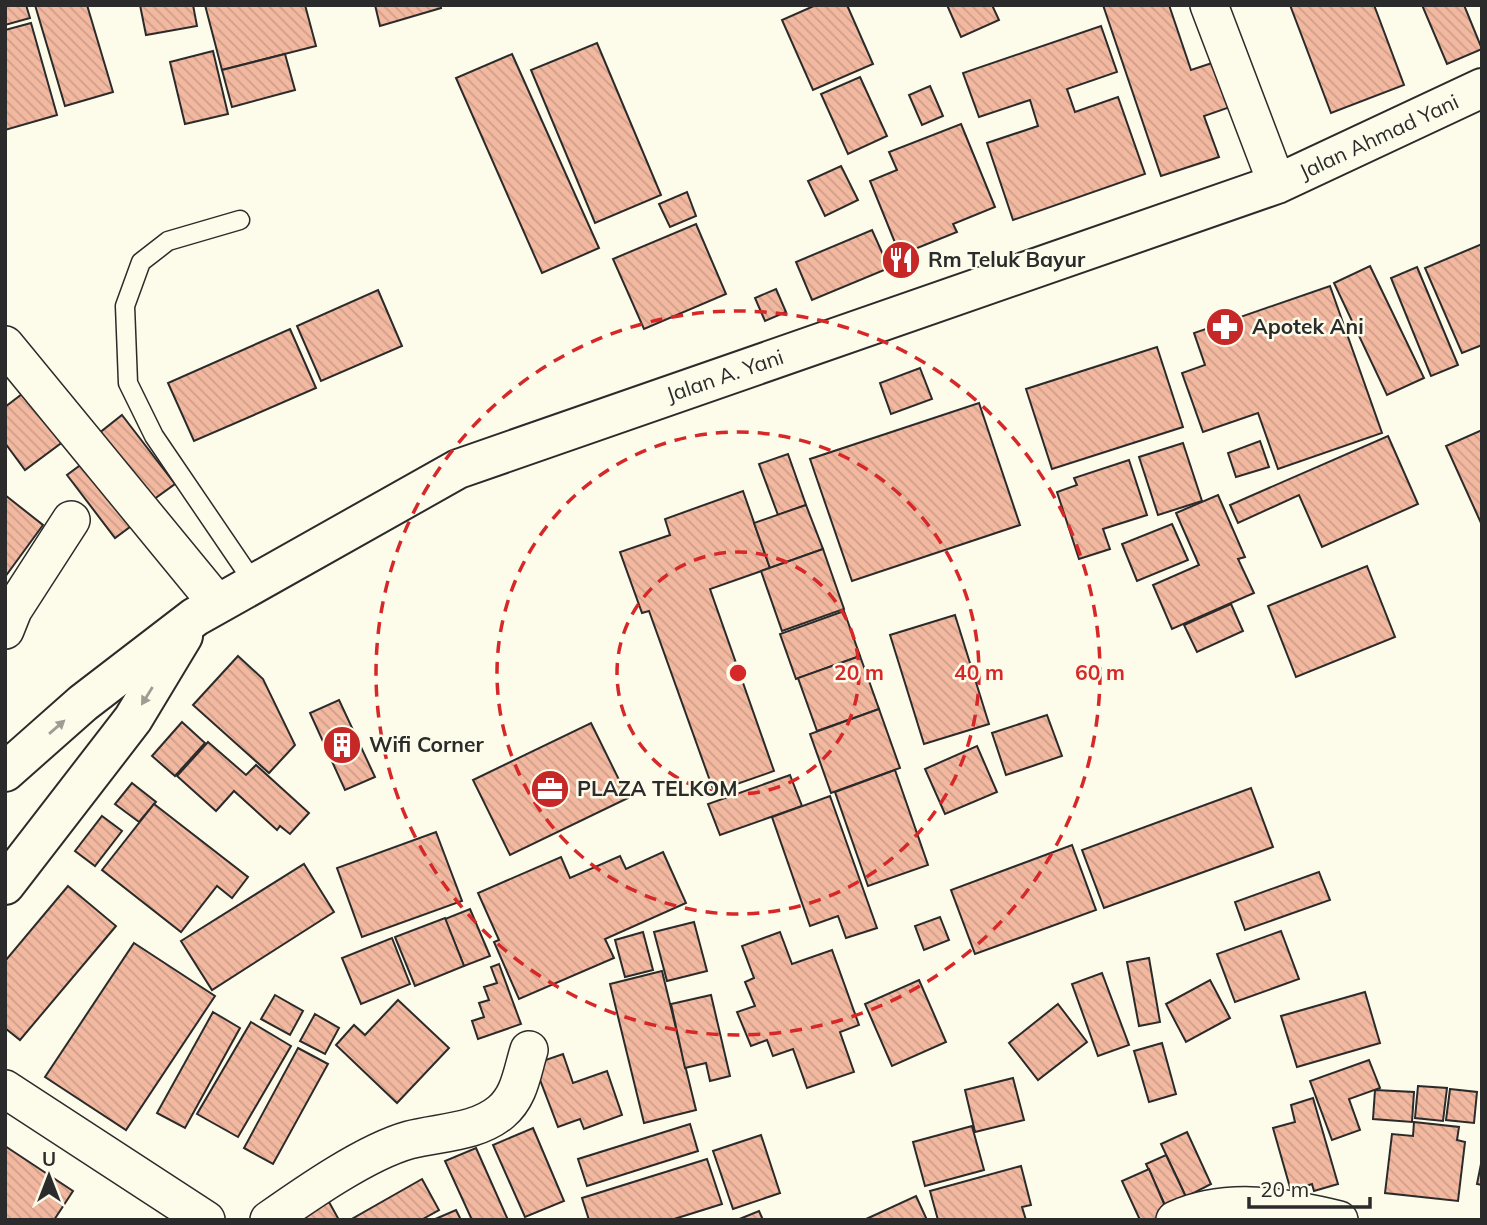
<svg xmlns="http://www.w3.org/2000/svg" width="1487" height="1225" font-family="Mulish,sans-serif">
	<defs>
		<pattern id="building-back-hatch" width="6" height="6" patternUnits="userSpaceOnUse" patternTransform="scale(1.75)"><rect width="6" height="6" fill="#f2b8a0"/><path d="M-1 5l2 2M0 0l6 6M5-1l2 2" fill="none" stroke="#d09e8a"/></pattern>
	</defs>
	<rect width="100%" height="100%" fill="#fdfbea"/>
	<g fill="url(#building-back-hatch)" stroke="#2b2b2b" stroke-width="2">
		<path d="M 5,5 L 26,5 L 30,18 L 5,25 Z"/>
		<path d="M 35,5 L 87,5 L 113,92 L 65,106 Z"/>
		<path d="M 140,5 L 193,5 L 197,26 L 146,35 Z"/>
		<path d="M 205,5 L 305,5 L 316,46 L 222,70 Z"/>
		<path d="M 375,5 L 440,5 L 441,8 L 380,26 Z"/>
		<path d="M 816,5 L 847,5 L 873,64 L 813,90 L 782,20 Z"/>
		<path d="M 947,5 L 992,5 L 999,20 L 961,37 Z"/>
		<path d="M 1103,5 L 1169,5 L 1191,70 L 1221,60 L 1236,105 L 1204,116 L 1219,157 L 1161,176 Z"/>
		<path d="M 1290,5 L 1374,5 L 1404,85 L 1331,113 Z"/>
		<path d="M 1422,5 L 1464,5 L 1482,49 L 1447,64 Z"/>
		<path d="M 31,23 L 57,115 L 5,130 L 5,30 Z"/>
		<path d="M 1101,26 L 1117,72 L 1067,89 L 1075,112 L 1118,97 L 1145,174 L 1013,220 L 987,143 L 1038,126 L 1030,100 L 979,117 L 963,73 Z"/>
		<path d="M 597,43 L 661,195 L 595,223 L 531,70 Z"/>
		<path d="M 213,51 L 228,114 L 185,124 L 170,62 Z"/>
		<path d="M 285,54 L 295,90 L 232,107 L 222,70 Z"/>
		<path d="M 512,54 L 599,248 L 542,273 L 456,78 Z"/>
		<path d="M 860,77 L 887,136 L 848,154 L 821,94 Z"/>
		<path d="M 930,86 L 943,116 L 922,125 L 909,95 Z"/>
		<path d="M 961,124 L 995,207 L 953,224 L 957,232 L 900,255 L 870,181 L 897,170 L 889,152 Z"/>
		<path d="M 841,166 L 858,200 L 825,216 L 808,181 Z"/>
		<path d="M 687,192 L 696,216 L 670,227 L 659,204 Z"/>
		<path d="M 696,224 L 726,294 L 644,329 L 613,259 Z"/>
		<path d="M 872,230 L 889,268 L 812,300 L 796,262 Z"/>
		<path d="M 1482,244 L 1482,345 L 1462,353 L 1425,268 Z"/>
		<path d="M 1370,266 L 1424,378 L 1387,395 L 1334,283 Z"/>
		<path d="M 1417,267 L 1458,365 L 1431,376 L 1391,278 Z"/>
		<path d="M 1330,286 L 1382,433 L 1278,469 L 1258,413 L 1203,432 L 1182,373 L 1205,365 L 1194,333 Z"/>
		<path d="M 776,289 L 786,312 L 765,321 L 755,298 Z"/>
		<path d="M 378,290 L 402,346 L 321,381 L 297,326 Z"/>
		<path d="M 290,329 L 316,388 L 194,441 L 168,383 Z"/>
		<path d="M 1157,347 L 1183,427 L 1052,469 L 1026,389 Z"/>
		<path d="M 920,368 L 932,399 L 891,414 L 880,383 Z"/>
		<path d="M 30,388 L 68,438 L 25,470 L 5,443 L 5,407 Z"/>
		<path d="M 979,403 L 1020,525 L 852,581 L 810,459 Z"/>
		<path d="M 122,415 L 175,484 L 150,502 L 98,434 Z"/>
		<path d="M 1482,430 L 1482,523 L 1481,523 L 1446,446 Z"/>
		<path d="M 1388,436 L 1418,504 L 1322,547 L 1299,495 L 1238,523 L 1230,505 Z"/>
		<path d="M 1260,441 L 1269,467 L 1236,477 L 1228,453 Z"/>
		<path d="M 1183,443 L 1202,501 L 1158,515 L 1139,457 Z"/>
		<path d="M 788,454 L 806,505 L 778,515 L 759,464 Z"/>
		<path d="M 94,455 L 142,518 L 115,538 L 67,475 Z"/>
		<path d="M 1129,460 L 1147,515 L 1103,529 L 1110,549 L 1079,559 L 1057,492 L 1077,485 L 1074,478 Z"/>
		<path d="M 743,491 L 770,568 L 710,589 L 774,771 L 714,792 L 649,611 L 642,613 L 620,552 L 670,535 L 665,519 Z"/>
		<path d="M 5,495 L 43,525 L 5,577 Z"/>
		<path d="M 1218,495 L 1245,557 L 1238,559 L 1254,593 L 1172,629 L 1153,585 L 1199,565 L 1176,513 Z"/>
		<path d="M 806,505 L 823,549 L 770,568 L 754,523 Z"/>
		<path d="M 1172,524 L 1188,560 L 1137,581 L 1122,544 Z"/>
		<path d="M 823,549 L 844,609 L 782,631 L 761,571 Z"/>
		<path d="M 1367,566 L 1395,637 L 1296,677 L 1268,606 Z"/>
		<path d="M 1231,604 L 1243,631 L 1197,652 L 1184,625 Z"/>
		<path d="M 844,611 L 860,656 L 796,679 L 780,634 Z"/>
		<path d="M 955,615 L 989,724 L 924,744 L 890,635 Z"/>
		<path d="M 238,656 L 263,679 L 295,745 L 269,773 L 193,705 Z"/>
		<path d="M 860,656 L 879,709 L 817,731 L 798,678 Z"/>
		<path d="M 339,700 L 375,777 L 345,790 L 310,713 Z"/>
		<path d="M 879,709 L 900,768 L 831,793 L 810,734 Z"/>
		<path d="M 1047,715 L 1062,756 L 1006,775 L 992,733 Z"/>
		<path d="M 182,722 L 205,743 L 175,776 L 152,756 Z"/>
		<path d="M 591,723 L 628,798 L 510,855 L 473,780 Z"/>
		<path d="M 208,742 L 246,775 L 256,765 L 309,813 L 290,834 L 280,826 L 277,830 L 234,791 L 216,811 L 177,776 Z"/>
		<path d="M 977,746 L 997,792 L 945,814 L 925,769 Z"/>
		<path d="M 895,770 L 928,865 L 868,886 L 835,792 Z"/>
		<path d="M 790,775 L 802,806 L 720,835 L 708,804 Z"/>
		<path d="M 132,783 L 156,802 L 139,822 L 115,804 Z"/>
		<path d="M 1251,788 L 1273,847 L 1104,908 L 1082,850 Z"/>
		<path d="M 830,796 L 877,928 L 846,938 L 838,916 L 810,926 L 772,817 Z"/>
		<path d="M 154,804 L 248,877 L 232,898 L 217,886 L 181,932 L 102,870 Z"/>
		<path d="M 102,816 L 122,831 L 95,866 L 75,851 Z"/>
		<path d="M 436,832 L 462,901 L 362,937 L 337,868 Z"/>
		<path d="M 1072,845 L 1096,910 L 975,954 L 951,890 Z"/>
		<path d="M 663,852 L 686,903 L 605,939 L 614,958 L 519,999 L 494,942 L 499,940 L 478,893 L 561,857 L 570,878 L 620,856 L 626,869 Z"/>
		<path d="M 304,864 L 334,912 L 212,990 L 181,941 Z"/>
		<path d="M 1319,872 L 1330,900 L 1245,930 L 1235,902 Z"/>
		<path d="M 68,886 L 116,926 L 20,1040 L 5,1028 L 5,961 Z"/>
		<path d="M 470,909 L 490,956 L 464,966 L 445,919 Z"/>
		<path d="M 940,917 L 949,940 L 924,950 L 915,926 Z"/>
		<path d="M 445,918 L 464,966 L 415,986 L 395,937 Z"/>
		<path d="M 694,922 L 707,971 L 667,981 L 654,932 Z"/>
		<path d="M 1281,931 L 1299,979 L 1235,1002 L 1217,954 Z"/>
		<path d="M 643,932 L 653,970 L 625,977 L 615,940 Z"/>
		<path d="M 780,932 L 792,964 L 832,950 L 859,1025 L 840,1032 L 854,1072 L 807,1088 L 793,1049 L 773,1056 L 767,1040 L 751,1046 L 737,1012 L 755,1006 L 745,982 L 754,978 L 742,946 Z"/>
		<path d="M 392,938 L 410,984 L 361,1004 L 342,958 Z"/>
		<path d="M 134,943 L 215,996 L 126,1130 L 45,1077 Z"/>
		<path d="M 1149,958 L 1160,1022 L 1139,1026 L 1127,962 Z"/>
		<path d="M 499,964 L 521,1024 L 478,1039 L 472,1021 L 484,1017 L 479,1003 L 489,1000 L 484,987 L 497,983 L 491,967 Z"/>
		<path d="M 662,971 L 696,1110 L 644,1123 L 610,984 Z"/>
		<path d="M 1102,973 L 1129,1045 L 1098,1056 L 1072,984 Z"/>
		<path d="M 919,980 L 946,1042 L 892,1066 L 865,1004 Z"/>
		<path d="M 1210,980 L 1230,1018 L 1186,1042 L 1166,1004 Z"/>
		<path d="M 1365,992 L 1380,1043 L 1297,1067 L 1281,1016 Z"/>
		<path d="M 275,995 L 303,1011 L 290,1035 L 261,1019 Z"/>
		<path d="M 711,995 L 730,1076 L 710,1081 L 706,1063 L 685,1068 L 671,1004 Z"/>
		<path d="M 398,1000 L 449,1048 L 397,1103 L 336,1045 L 354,1025 L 365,1035 Z"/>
		<path d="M 1058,1004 L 1087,1042 L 1038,1080 L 1009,1043 Z"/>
		<path d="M 213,1012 L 240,1028 L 185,1128 L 157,1113 Z"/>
		<path d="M 315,1014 L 339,1028 L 325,1054 L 300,1041 Z"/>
		<path d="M 251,1022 L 291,1046 L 238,1137 L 197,1114 Z"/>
		<path d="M 1162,1043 L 1176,1094 L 1149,1102 L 1134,1051 Z"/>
		<path d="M 298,1048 L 328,1064 L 273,1164 L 244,1148 Z"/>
		<path d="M 563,1054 L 573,1083 L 607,1071 L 622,1115 L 584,1129 L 580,1119 L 558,1127 L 534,1064 Z"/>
		<path d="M 1369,1060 L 1380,1088 L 1349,1099 L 1360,1130 L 1332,1140 L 1310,1081 Z"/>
		<path d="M 1013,1078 L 1024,1120 L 975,1132 L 965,1090 Z"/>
		<path d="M 1418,1086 L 1447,1088 L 1443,1121 L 1415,1118 Z"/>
		<path d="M 1450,1089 L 1477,1092 L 1474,1123 L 1446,1120 Z"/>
		<path d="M 1375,1090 L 1414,1092 L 1412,1122 L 1373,1119 Z"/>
		<path d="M 1313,1098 L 1338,1184 L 1314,1191 L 1312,1184 L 1291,1191 L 1273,1128 L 1295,1122 L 1291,1105 Z"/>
		<path d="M 1414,1122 L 1459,1127 L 1457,1140 L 1465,1142 L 1458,1201 L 1385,1193 L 1392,1134 L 1413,1136 Z"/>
		<path d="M 690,1124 L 698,1151 L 587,1186 L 578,1159 Z"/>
		<path d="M 972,1126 L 984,1170 L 925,1186 L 913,1142 Z"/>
		<path d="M 533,1128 L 564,1201 L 525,1217 L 493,1145 Z"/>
		<path d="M 1187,1132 L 1211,1184 L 1186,1197 L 1161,1144 Z"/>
		<path d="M 761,1135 L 780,1193 L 733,1209 L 713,1151 Z"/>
		<path d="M 5,1146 L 73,1191 L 54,1220 L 5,1220 Z"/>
		<path d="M 476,1148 L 508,1220 L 472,1220 L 445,1161 Z"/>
		<path d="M 1166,1155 L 1186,1197 L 1165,1205 L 1146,1164 Z"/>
		<path d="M 707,1159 L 722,1204 L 671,1220 L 589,1220 L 582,1198 Z"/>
		<path d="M 1482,1159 L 1482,1185 L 1477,1184 Z"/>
		<path d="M 1021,1166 L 1031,1205 L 1022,1207 L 1026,1220 L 938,1220 L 930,1191 Z"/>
		<path d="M 1149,1169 L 1168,1213 L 1153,1220 L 1140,1220 L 1122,1181 Z"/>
		<path d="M 422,1179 L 439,1210 L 421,1220 L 350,1220 Z"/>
		<path d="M 916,1196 L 927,1220 L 864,1220 Z"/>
		<path d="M 329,1202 L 339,1220 L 297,1220 Z"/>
		<path d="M 456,1210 L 461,1220 L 433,1220 Z"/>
		<path d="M 759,1211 L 763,1220 L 737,1220 Z"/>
	</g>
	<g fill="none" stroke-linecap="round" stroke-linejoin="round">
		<g stroke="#2b2b2b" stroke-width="21">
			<path id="lane" d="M 240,220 L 168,241 L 141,262 L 125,306 L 128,383 L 154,436 L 254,583"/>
		</g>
		<g stroke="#2b2b2b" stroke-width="40">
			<g id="street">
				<path d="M 1209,5 L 1277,184"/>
				<path d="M 5,345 L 217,603"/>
				<path d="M 5,630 L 13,610 L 71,520"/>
				<path d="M 5,1089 L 206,1220"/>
				<path d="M 269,1220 C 306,1194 366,1152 409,1140 C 439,1132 476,1133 501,1112 C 520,1096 522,1072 529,1050"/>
				<path d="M 1175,1220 C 1227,1196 1286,1207 1339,1220"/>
			</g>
		</g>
		<g stroke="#2b2b2b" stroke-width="42">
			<g id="highway">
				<path d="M 5,772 L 83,703 L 195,617 L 458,469 L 1277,184 L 1482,88"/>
				<path d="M 5,885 L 133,719 L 183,636"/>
			</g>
		</g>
		<use href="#lane" stroke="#fdfbea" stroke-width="18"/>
		<use href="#street" stroke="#fdfbea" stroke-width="37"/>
		<use href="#highway" stroke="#fdfbea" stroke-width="38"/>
	</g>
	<defs><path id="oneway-solid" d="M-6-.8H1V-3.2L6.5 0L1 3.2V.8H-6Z" transform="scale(1.75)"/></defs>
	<g fill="#9e9d94">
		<use href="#oneway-solid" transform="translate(147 696) rotate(122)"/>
		<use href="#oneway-solid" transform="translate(57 727) rotate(-41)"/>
	</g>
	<g fill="none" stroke="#d62828" stroke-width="3.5" stroke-dasharray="12 9">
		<circle cx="738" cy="673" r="121"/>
		<circle cx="738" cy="673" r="241"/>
		<circle cx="738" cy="673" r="362"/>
	</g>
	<defs>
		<g id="restaurant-disc" transform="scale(2.0125)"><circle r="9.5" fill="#c62828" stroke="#fdfbea"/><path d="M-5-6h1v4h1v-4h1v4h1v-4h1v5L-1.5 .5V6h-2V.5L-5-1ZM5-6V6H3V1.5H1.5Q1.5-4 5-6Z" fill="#fff"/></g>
		<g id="pharmacy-disc" transform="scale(2.0125)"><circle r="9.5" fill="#c62828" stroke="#fdfbea"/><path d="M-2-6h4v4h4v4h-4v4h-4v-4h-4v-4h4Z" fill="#fff"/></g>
		<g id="building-disc" transform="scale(2.0125)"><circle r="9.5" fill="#c62828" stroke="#fdfbea"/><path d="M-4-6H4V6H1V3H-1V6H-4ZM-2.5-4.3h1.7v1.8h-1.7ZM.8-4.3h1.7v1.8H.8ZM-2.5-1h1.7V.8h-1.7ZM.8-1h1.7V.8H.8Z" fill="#fff"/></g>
		<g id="office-disc" transform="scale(2.0125)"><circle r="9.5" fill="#c62828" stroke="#fdfbea"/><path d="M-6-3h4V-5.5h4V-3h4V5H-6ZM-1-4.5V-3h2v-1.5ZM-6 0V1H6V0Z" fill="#fff"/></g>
	</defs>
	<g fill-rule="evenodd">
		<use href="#restaurant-disc" x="901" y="260"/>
		<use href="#pharmacy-disc" x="1225" y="327"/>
		<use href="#building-disc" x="342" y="745"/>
		<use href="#office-disc" x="550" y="789"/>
	</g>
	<g text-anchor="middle" stroke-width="5" stroke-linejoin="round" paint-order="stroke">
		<g font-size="21" fill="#2b2b2b" stroke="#fdfbea">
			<text transform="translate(1379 137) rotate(-25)" y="7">Jalan Ahmad Yani</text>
			<text transform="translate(725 376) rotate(-19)" y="7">Jalan A. Yani</text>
		</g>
		<g font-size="21" font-weight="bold" fill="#2b2b2b" stroke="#fdfbea" text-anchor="start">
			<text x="928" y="267">Rm Teluk Bayur</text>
			<text x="1252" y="334">Apotek Ani</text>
			<text x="369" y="752">Wifi Corner</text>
			<text x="577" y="796">PLAZA TELKOM</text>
		</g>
	</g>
	<circle cx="738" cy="673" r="10" fill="#d62828" stroke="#fdfbea" stroke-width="3.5"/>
	<g font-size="21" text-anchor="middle" font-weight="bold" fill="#d62828" stroke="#fdfbea" stroke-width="5" stroke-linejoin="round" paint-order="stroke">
		<text x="859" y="680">20 m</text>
		<text x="979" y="680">40 m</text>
		<text x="1100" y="680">60 m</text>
	</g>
	<rect width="1487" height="1225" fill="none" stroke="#2b2b2b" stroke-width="14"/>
	<g transform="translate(49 1176)" stroke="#fdfbea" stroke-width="5" paint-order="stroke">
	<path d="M0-5L12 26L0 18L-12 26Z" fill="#2b2b2b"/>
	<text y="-10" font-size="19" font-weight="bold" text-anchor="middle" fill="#2b2b2b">U</text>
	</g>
	<path d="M1249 1197v10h121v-10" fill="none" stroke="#2b2b2b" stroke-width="3.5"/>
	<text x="1260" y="1197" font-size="21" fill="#2b2b2b" stroke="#fdfbea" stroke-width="5" paint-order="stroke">20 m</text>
</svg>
